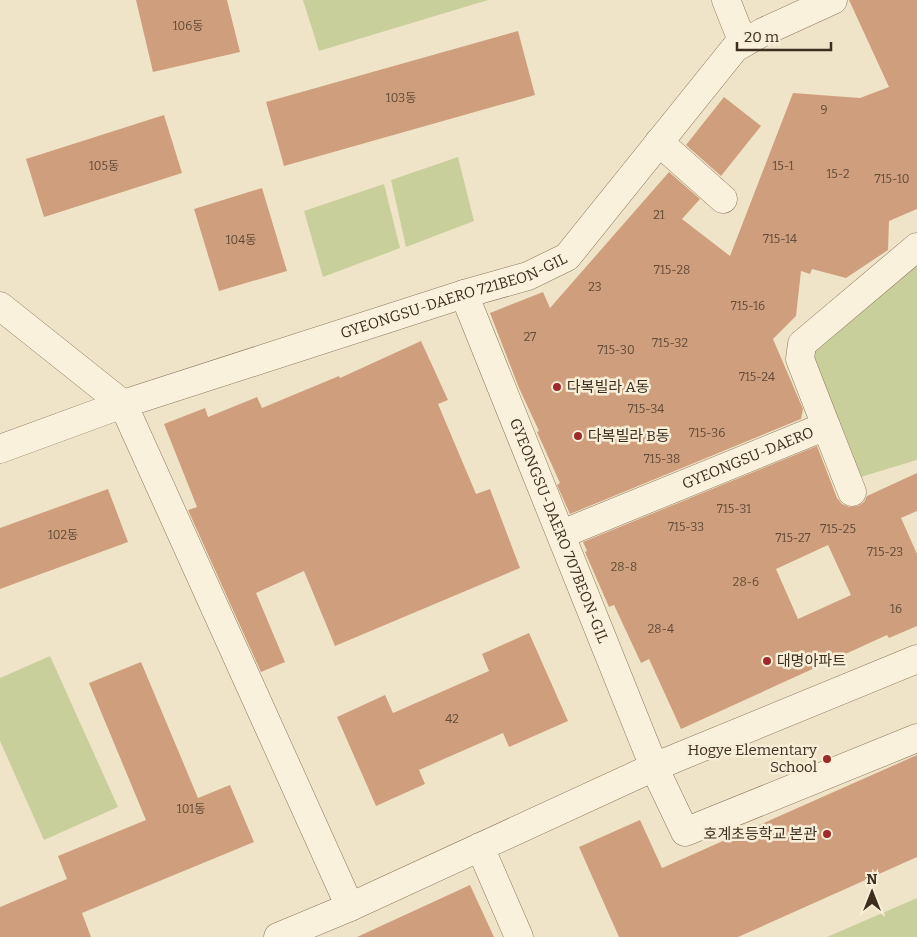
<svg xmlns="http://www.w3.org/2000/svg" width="917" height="937" font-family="Bitter,'Noto Sans KR',serif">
	<rect width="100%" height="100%" fill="#f0e4c8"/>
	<g fill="#c9cf9b">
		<path d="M 303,0 L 488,0 L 319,51 Z"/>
		<path d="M 458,157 L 474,221 L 406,247 L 391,180 Z"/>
		<path d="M 384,184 L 400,248 L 323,277 L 304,211 Z"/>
		<path d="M 917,265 L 917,460 L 854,479 L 805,357 L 848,312 Z"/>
		<path d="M 50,656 L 118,807 L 44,840 L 0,741 L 0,678 Z"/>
		<path d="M 917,898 L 917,937 L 827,937 Z"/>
	</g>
	<g fill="#cf9f7d" fill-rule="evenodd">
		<path d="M 136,0 L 227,0 L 240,52 L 153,72 Z"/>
		<path d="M 849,0 L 917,0 L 917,209 L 889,221 L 888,250 L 846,278 L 812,269 L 810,274 L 801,271 L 796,316 L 773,339 L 803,409 L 801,419 L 570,514 L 557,485 L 560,483 L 537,432 L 539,431 L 519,388 L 490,313 L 543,292 L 550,308 L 669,172 L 700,199 L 682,219 L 730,256 L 793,93 L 860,98 L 889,87 Z"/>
		<path d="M 518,31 L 535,95 L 284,166 L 266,102 Z"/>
		<path d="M 724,97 L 761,126 L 721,176 L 686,145 Z"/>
		<path d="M 164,115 L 182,173 L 44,217 L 26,159 Z"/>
		<path d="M 262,188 L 287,271 L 219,291 L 194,209 Z"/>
		<path d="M 421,341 L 448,400 L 438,404 L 476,494 L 490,489 L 520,568 L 335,646 L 304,571 L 256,593 L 285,662 L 261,672 L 188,510 L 197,507 L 164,424 L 205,408 L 208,417 L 257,397 L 262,408 L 339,376 L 340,378 Z"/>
		<path d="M 817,446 L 837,498 L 842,504 L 849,507 L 858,506 L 864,502 L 867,496 L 917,473 L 917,511 L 901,518 L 917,554 L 917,626 L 889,638 L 887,635 L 681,729 L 649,659 L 641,663 L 614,605 L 609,607 L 585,552 L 587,551 L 583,542 ZM 828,545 L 851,595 L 798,619 L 776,569 Z"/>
		<path d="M 108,489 L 128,542 L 0,589 L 0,528 Z"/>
		<path d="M 529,633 L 568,721 L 509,747 L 503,733 L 419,770 L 425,784 L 376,806 L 337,717 L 385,695 L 393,713 L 489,671 L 482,654 Z"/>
		<path d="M 141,662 L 198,798 L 230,785 L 254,842 L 82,913 L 91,937 L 0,937 L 0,907 L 67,879 L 58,856 L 146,820 L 89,683 Z"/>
		<path d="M 917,755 L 917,857 L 738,937 L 619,937 L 579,847 L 640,820 L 662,868 Z"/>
		<path d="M 470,885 L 494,937 L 357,937 Z"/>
	</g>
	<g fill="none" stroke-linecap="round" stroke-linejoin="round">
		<g stroke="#8d765c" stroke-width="29">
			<g id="minor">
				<path d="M 726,0 L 743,43"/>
				<path d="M 659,142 L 723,199"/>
				<path id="s1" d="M 464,294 L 654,767 L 685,832 L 917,738"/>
				<path d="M 0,306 L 123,404 L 350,907"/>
				<path d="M 826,426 L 852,492"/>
				<path id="s2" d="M 0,449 L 123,404 L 464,294 L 528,276 L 567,257 L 735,48 L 763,32 L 833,0"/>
				<path id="s3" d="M 562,534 L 826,426 L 800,359 L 802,344 L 917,247"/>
				<path d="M 480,847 L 519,937"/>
				<path d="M 278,937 L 350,907 L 654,767 L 917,659"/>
			</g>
		</g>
		<use href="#minor" stroke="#faf1dc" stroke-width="28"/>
	</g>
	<g fill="#9e2a2b" stroke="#f7eed8" stroke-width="2">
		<circle cx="557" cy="387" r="5"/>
		<circle cx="578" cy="436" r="5"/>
		<circle cx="767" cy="661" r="5"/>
		<circle cx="827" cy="759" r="5"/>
		<circle cx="827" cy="834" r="5"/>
	</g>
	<g text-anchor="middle" stroke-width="5" stroke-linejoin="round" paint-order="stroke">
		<g font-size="12" fill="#624a37">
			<text x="188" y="30">106동</text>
			<text x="401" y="102">103동</text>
			<text x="824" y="114">9</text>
			<text x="104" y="170">105동</text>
			<text x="783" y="170">15-1</text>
			<text x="838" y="178">15-2</text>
			<text x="892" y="183">715-10</text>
			<text x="659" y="219">21</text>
			<text x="780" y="243">715-14</text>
			<text x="241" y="244">104동</text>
			<text x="672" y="274">715-28</text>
			<text x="595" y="291">23</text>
			<text x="748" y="310">715-16</text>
			<text x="530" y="341">27</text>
			<text x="670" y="347">715-32</text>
			<text x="616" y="354">715-30</text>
			<text x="757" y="381">715-24</text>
			<text x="646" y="413">715-34</text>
			<text x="707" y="437">715-36</text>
			<text x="662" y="463">715-38</text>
			<text x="734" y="513">715-31</text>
			<text x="686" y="531">715-33</text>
			<text x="838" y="533">715-25</text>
			<text x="63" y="539">102동</text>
			<text x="793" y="542">715-27</text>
			<text x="885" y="556">715-23</text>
			<text x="624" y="571">28-8</text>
			<text x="746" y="586">28-6</text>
			<text x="896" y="613">16</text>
			<text x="661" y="633">28-4</text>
			<text x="452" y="723">42</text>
			<text x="191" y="813">101동</text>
		</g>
		<g font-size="15" fill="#3d2e20" stroke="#f7eed8">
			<text dy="5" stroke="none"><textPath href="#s2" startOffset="479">GYEONGSU-DAERO 721BEON-GIL</textPath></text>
			<text dy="5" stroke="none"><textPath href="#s3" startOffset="201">GYEONGSU-DAERO</textPath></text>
			<text dy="5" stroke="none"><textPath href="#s1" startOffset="255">GYEONGSU-DAERO 707BEON-GIL</textPath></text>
		</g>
		<g font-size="15" fill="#3d2e20" stroke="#f7eed8" text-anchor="start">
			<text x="567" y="392">다복빌라 A동</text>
			<text x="588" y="441">다복빌라 B동</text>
			<text x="777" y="666">대명아파트</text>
			<text x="817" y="755" text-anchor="end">Hogye Elementary<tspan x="817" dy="17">School</tspan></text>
			<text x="817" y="839" text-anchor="end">호계초등학교 본관</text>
		</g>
	</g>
	<g transform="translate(872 892)" stroke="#f7eed8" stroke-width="4" paint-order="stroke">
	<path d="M0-4L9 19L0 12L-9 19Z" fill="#3d2e20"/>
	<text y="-8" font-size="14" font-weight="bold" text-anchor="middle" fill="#3d2e20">N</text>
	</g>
	<path d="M737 42v8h94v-8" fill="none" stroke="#3d2e20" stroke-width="2.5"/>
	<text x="744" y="42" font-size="15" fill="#3d2e20" stroke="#f7eed8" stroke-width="4" paint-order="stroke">20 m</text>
</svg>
